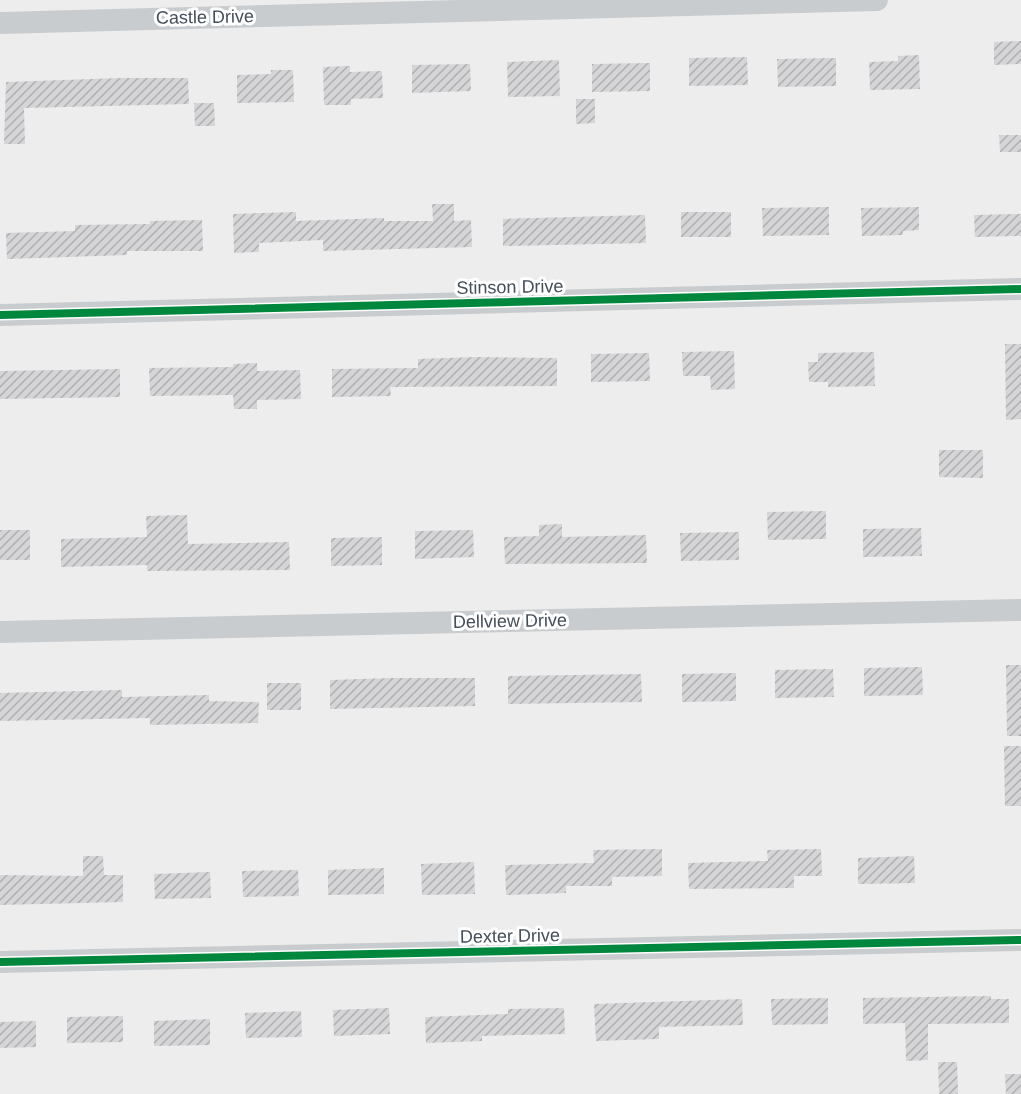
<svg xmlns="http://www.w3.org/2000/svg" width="1021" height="1094" font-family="Arial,sans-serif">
	<defs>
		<pattern id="building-hatch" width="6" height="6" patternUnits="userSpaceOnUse" patternTransform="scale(1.5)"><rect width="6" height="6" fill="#d5d5d7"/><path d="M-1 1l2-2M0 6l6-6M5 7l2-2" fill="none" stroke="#aeafb1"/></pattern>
	</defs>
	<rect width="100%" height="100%" fill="#eeeded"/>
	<g fill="url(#building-hatch)">
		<path d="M 1021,41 L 1021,64 L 994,65 L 994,42 Z"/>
		<path d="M 919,55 L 920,89 L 870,90 L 869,62 L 898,61 L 898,56 Z"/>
		<path d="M 747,57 L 748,85 L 689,86 L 689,58 Z"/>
		<path d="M 836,58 L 836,86 L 778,87 L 777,59 Z"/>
		<path d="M 559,60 L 560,96 L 508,97 L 507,62 Z"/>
		<path d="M 650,63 L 650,91 L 592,92 L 592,64 Z"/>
		<path d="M 470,64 L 471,91 L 412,93 L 412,65 Z"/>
		<path d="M 350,66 L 350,72 L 382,71 L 383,98 L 351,99 L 351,105 L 324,105 L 323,67 Z"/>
		<path d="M 271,70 L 293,70 L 294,102 L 237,103 L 237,75 L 271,74 Z"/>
		<path d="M 121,78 L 188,78 L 189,104 L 24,108 L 25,144 L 4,144 L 6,82 Z"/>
		<path d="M 576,99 L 595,99 L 595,123 L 576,124 Z"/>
		<path d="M 194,103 L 214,103 L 215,126 L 195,126 Z"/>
		<path d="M 999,135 L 1021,135 L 1021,152 L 1000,152 Z"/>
		<path d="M 432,204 L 454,204 L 454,221 L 471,220 L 472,247 L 323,251 L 323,240 L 259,243 L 259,252 L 234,253 L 233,214 L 296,212 L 296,221 L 384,218 L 384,221 L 433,221 Z"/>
		<path d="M 829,207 L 829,235 L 763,236 L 762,208 Z"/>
		<path d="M 919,207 L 919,230 L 903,231 L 903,235 L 862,236 L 861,208 Z"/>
		<rect x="681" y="212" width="50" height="25"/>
		<path d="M 1021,214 L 1021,236 L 975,237 L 974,215 Z"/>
		<path d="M 645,215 L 646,243 L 503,246 L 503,219 Z"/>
		<path d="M 202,220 L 203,251 L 127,251 L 127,255 L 7,259 L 6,233 L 75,231 L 75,225 L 150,224 L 150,221 Z"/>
		<path d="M 1005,344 L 1021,344 L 1021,419 L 1006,420 Z"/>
		<path d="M 734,351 L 735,389 L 711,390 L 710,376 L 683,376 L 682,352 Z"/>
		<path d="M 874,352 L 875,386 L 828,387 L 828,382 L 809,382 L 808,362 L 818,362 L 818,353 Z"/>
		<path d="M 649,353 L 650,381 L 591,382 L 591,354 Z"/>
		<path d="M 476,357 L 557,358 L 557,386 L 390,387 L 391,396 L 332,397 L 332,369 L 418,368 L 418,359 Z"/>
		<path d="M 257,363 L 257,371 L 300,370 L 301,399 L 257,400 L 257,409 L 234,409 L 233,395 L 150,396 L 149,368 L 233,367 L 233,364 Z"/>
		<path d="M 120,369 L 120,397 L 0,399 L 0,371 Z"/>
		<path d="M 939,450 L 983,450 L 983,478 L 939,477 Z"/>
		<path d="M 826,511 L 826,539 L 768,540 L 767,512 Z"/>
		<path d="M 187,515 L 188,544 L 289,542 L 290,570 L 147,571 L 147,565 L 61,567 L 61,539 L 147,537 L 146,516 Z"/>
		<path d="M 562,524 L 562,537 L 646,535 L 647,563 L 505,564 L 504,537 L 539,536 L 539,525 Z"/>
		<path d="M 921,528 L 922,556 L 863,557 L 863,529 Z"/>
		<rect x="0" y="530" width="30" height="30"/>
		<path d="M 473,530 L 474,557 L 415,559 L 415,531 Z"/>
		<path d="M 739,532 L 739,560 L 681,561 L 680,533 Z"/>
		<path d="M 382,537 L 382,565 L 331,566 L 331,538 Z"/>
		<path d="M 1006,665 L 1021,665 L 1021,736 L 1007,736 Z"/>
		<path d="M 922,667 L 923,695 L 864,696 L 864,668 Z"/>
		<path d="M 833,669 L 834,697 L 775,698 L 775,670 Z"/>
		<path d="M 736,673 L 736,701 L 682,702 L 682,674 Z"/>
		<path d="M 641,674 L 642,702 L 508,704 L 508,676 Z"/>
		<path d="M 390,678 L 475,678 L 475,706 L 330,709 L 330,680 Z"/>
		<rect x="267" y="683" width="34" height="27"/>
		<path d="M 122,690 L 122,697 L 209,695 L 209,701 L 259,702 L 258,723 L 150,725 L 150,718 L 0,721 L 0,693 Z"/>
		<path d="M 1004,746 L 1021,746 L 1021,806 L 1005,806 Z"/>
		<path d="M 662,849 L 662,876 L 612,877 L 612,886 L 566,886 L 566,893 L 506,895 L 505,865 L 594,863 L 593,850 Z"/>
		<path d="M 821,849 L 822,876 L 794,876 L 794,888 L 689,889 L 688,863 L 768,861 L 767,850 Z"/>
		<path d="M 83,856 L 103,856 L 104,875 L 123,875 L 123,902 L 0,905 L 0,875 L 83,876 Z"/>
		<path d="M 914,856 L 915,883 L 858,884 L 858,858 Z"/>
		<path d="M 474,862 L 475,894 L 422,895 L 421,864 Z"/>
		<path d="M 384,868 L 384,894 L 328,895 L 328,870 Z"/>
		<path d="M 298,870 L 299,896 L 243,897 L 242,871 Z"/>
		<path d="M 210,872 L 211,898 L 155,899 L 154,874 Z"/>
		<path d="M 991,996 L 991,999 L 1009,999 L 1009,1023 L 928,1024 L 928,1060 L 906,1061 L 905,1023 L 863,1024 L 863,998 Z"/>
		<path d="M 828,998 L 828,1024 L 772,1025 L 771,999 Z"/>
		<path d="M 742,999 L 743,1025 L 659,1027 L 659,1039 L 596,1041 L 594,1004 Z"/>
		<path d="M 389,1008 L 390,1034 L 334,1036 L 333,1010 Z"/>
		<path d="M 564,1008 L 565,1034 L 482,1036 L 482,1041 L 426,1043 L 425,1017 L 508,1014 L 508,1009 Z"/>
		<path d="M 301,1011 L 302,1037 L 246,1038 L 245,1013 Z"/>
		<path d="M 123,1016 L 123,1042 L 67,1043 L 67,1017 Z"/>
		<path d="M 210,1019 L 210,1045 L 154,1046 L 154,1021 Z"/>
		<path d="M 36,1021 L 36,1047 L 0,1048 L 0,1022 Z"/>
		<path d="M 938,1062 L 957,1062 L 958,1094 L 939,1094 Z"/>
		<path d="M 1005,1074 L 1021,1074 L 1021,1094 L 1006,1094 Z"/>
	</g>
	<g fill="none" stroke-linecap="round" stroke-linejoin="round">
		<g stroke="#c9ccce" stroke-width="22">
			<path d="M 0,23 L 877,0"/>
			<path d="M 0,315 L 1021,289"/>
			<path d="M 0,632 L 1021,610"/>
			<path d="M 0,962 L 1021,940"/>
		</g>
		<g stroke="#fff" stroke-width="11">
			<g id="cycleway">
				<path d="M 0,315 L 1021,289"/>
				<path d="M 0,962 L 1021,940"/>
			</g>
		</g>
		<use href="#cycleway" stroke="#00873e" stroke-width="8"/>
	</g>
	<g text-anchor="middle" stroke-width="6" stroke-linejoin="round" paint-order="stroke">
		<g font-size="18" fill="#444f5a" stroke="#fff">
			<text transform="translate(205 17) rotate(-1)" y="6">Castle Drive</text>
			<text transform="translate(510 287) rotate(-1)" y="6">Stinson Drive</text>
			<text transform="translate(510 621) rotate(-1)" y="6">Dellview Drive</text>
			<text transform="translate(510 936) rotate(-1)" y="6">Dexter Drive</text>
		</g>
	</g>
</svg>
